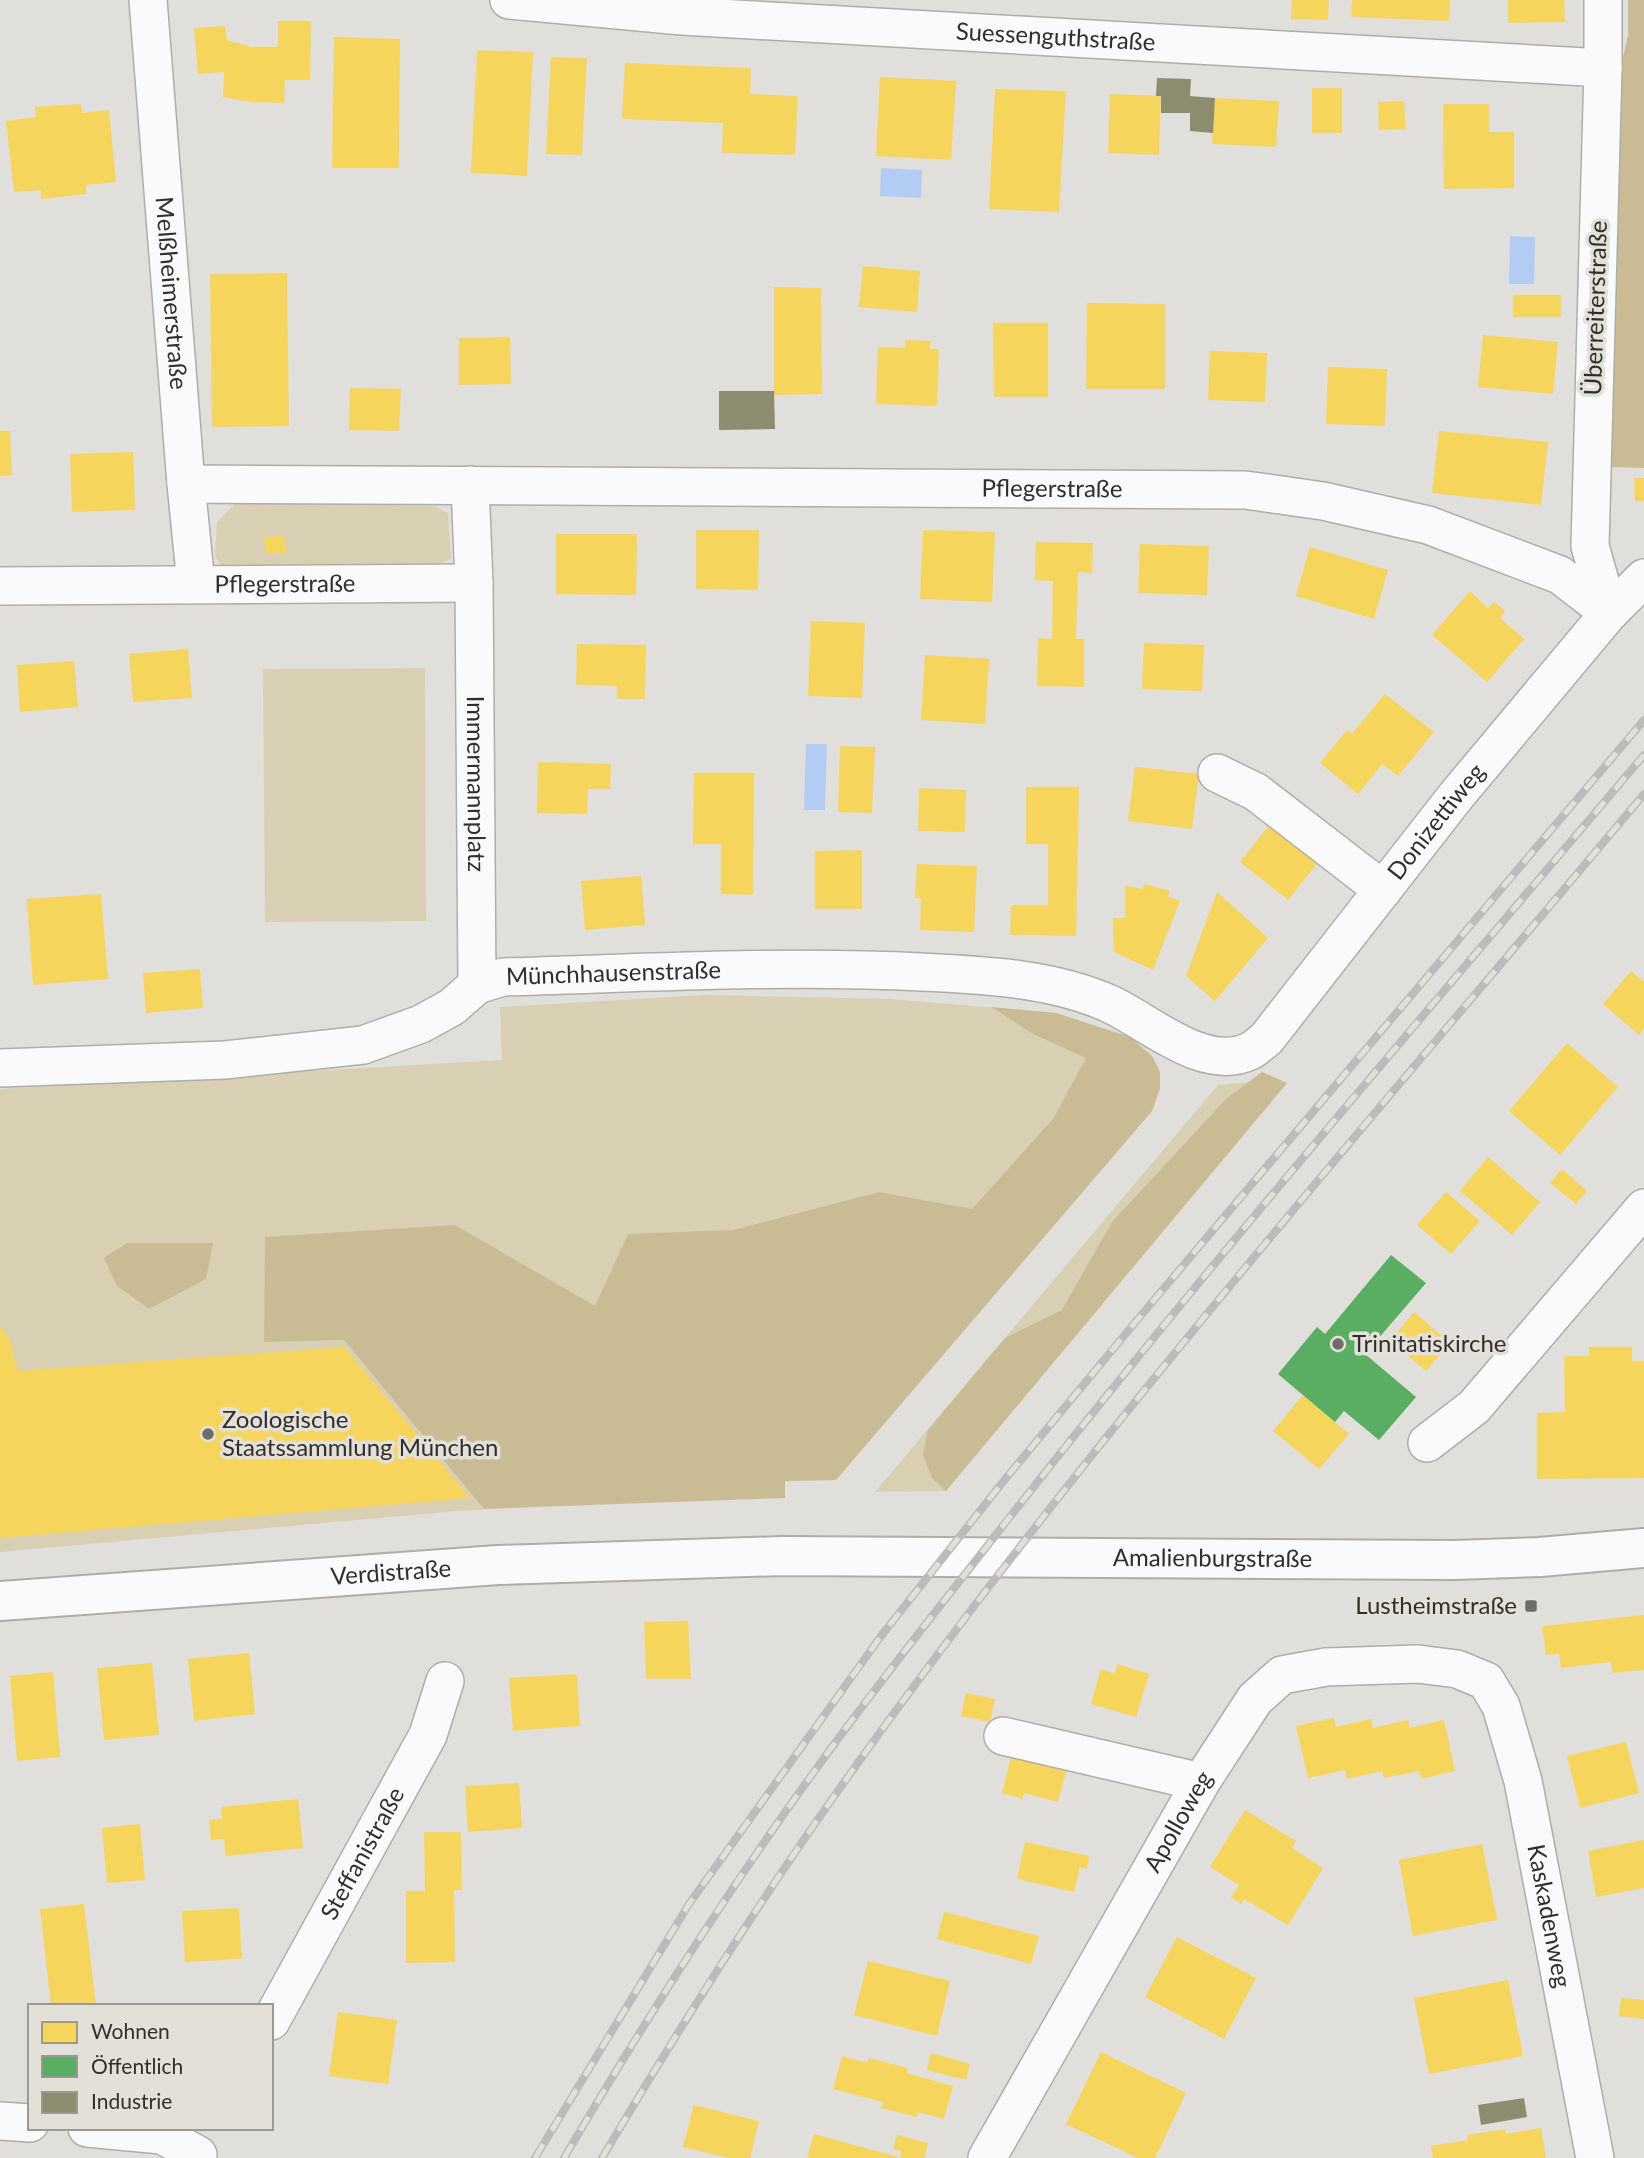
<svg xmlns="http://www.w3.org/2000/svg" width="1644" height="2158" font-family="Lato,sans-serif">
	<rect width="100%" height="100%" fill="#e0dfdb"/>
	<g fill="#d9d0b4">
		<path d="M 237,502 L 434,506 L 448,513 L 451,558 L 433,567 L 223,569 L 215,556 L 217,522 Z"/>
		<path d="M 425,668 L 426,921 L 265,922 L 263,669 Z"/>
		<path d="M 706,995 L 891,999 L 1056,1013 L 1130,1037 L 1152,1056 L 1160,1072 L 1160,1089 L 1152,1111 L 836,1480 L 785,1481 L 645,1500 L 457,1511 L 0,1552 L 0,1089 L 502,1060 L 500,1007 Z"/>
		<path d="M 1262,1072 L 1287,1083 L 946,1491 L 875,1492 L 1218,1085 L 1250,1082 Z"/>
	</g>
	<g fill="#c9bc95">
		<path d="M 1628,0 L 1644,0 L 1644,468 L 1612,467 L 1612,106 L 1628,35 Z"/>
		<path d="M 991,1007 L 1056,1013 L 1130,1037 L 1152,1056 L 1160,1072 L 1160,1089 L 1152,1111 L 836,1480 L 785,1481 L 785,1498 L 484,1509 L 344,1340 L 264,1342 L 265,1237 L 455,1225 L 595,1306 L 628,1234 L 733,1230 L 879,1192 L 972,1209 L 1053,1119 L 1086,1058 L 1033,1034 Z"/>
		<path d="M 1262,1072 L 1287,1083 L 946,1491 L 932,1478 L 923,1455 L 928,1430 L 1005,1338 L 1062,1310 L 1112,1222 L 1226,1099 Z"/>
		<path d="M 127,1243 L 213,1243 L 206,1279 L 149,1309 L 117,1286 L 104,1258 Z"/>
	</g>
	<g fill="#b3ccf4">
		<path d="M 881,168 L 922,170 L 921,198 L 880,196 Z"/>
		<path d="M 1510,236 L 1535,237 L 1534,284 L 1509,284 Z"/>
		<path d="M 806,744 L 827,744 L 825,810 L 804,810 Z"/>
	</g>
	<g fill="#f6d55c">
		<path d="M 1292,0 L 1329,0 L 1328,20 L 1291,19 Z"/>
		<path d="M 1352,0 L 1450,0 L 1449,21 L 1351,17 Z"/>
		<path d="M 1508,0 L 1564,0 L 1565,22 L 1508,23 Z"/>
		<path d="M 278,21 L 311,21 L 310,80 L 285,80 L 284,103 L 251,102 L 223,97 L 224,72 L 198,74 L 194,28 L 225,26 L 227,40 L 251,47 L 278,47 Z"/>
		<path d="M 334,37 L 400,39 L 399,168 L 332,168 Z"/>
		<path d="M 477,50 L 533,52 L 527,176 L 471,173 Z"/>
		<path d="M 551,57 L 587,58 L 582,155 L 546,154 Z"/>
		<path d="M 625,63 L 751,68 L 750,94 L 798,96 L 795,155 L 722,153 L 723,123 L 622,119 Z"/>
		<path d="M 880,77 L 956,81 L 951,160 L 876,156 Z"/>
		<rect x="1312" y="88" width="30" height="45"/>
		<path d="M 995,89 L 1066,91 L 1059,212 L 989,209 Z"/>
		<path d="M 1110,94 L 1161,96 L 1159,155 L 1108,153 Z"/>
		<path d="M 1215,98 L 1279,101 L 1276,147 L 1212,144 Z"/>
		<path d="M 1404,101 L 1406,129 L 1379,130 L 1378,102 Z"/>
		<path d="M 81,104 L 82,113 L 109,110 L 116,182 L 86,185 L 86,194 L 41,199 L 41,190 L 14,192 L 6,121 L 36,117 L 35,107 Z"/>
		<path d="M 1443,104 L 1489,104 L 1489,132 L 1514,132 L 1514,188 L 1444,189 Z"/>
		<path d="M 863,266 L 920,271 L 917,312 L 859,307 Z"/>
		<path d="M 287,273 L 289,426 L 212,427 L 210,274 Z"/>
		<path d="M 774,287 L 821,288 L 822,394 L 774,395 Z"/>
		<rect x="1513" y="295" width="48" height="22"/>
		<path d="M 1087,303 L 1165,304 L 1165,389 L 1086,389 Z"/>
		<path d="M 993,323 L 1048,323 L 1048,397 L 994,397 Z"/>
		<path d="M 1483,335 L 1558,342 L 1553,394 L 1478,387 Z"/>
		<path d="M 510,337 L 511,384 L 459,385 L 459,338 Z"/>
		<path d="M 905,340 L 931,341 L 930,349 L 939,349 L 937,406 L 876,404 L 878,347 L 905,348 Z"/>
		<path d="M 1210,351 L 1267,353 L 1265,402 L 1208,400 Z"/>
		<path d="M 1328,367 L 1387,369 L 1385,426 L 1326,424 Z"/>
		<path d="M 350,388 L 401,389 L 399,431 L 349,430 Z"/>
		<path d="M 0,431 L 10,431 L 12,475 L 0,476 Z"/>
		<path d="M 1439,431 L 1548,442 L 1541,505 L 1432,493 Z"/>
		<path d="M 133,452 L 135,510 L 72,512 L 70,454 Z"/>
		<path d="M 1634,478 L 1644,478 L 1644,501 L 1635,501 Z"/>
		<path d="M 696,530 L 759,530 L 758,590 L 696,589 Z"/>
		<path d="M 923,530 L 995,532 L 992,602 L 920,599 Z"/>
		<path d="M 556,534 L 637,534 L 636,595 L 556,594 Z"/>
		<path d="M 284,536 L 286,553 L 266,553 L 264,537 Z"/>
		<path d="M 1036,542 L 1093,543 L 1092,573 L 1078,572 L 1076,639 L 1084,639 L 1084,687 L 1037,686 L 1038,638 L 1052,639 L 1053,581 L 1035,580 Z"/>
		<path d="M 1140,544 L 1209,546 L 1207,595 L 1138,593 Z"/>
		<path d="M 1310,547 L 1388,570 L 1374,619 L 1296,596 Z"/>
		<path d="M 1470,591 L 1488,608 L 1494,602 L 1505,611 L 1500,618 L 1524,639 L 1487,682 L 1432,635 Z"/>
		<path d="M 811,621 L 865,623 L 862,698 L 808,696 Z"/>
		<path d="M 1144,643 L 1204,645 L 1202,691 L 1142,689 Z"/>
		<path d="M 577,644 L 646,645 L 645,699 L 617,699 L 617,686 L 576,685 Z"/>
		<path d="M 188,649 L 192,698 L 133,702 L 129,654 Z"/>
		<path d="M 925,655 L 989,659 L 985,724 L 921,720 Z"/>
		<path d="M 74,661 L 78,707 L 20,712 L 17,665 Z"/>
		<path d="M 1385,694 L 1434,732 L 1398,776 L 1382,764 L 1358,794 L 1320,763 L 1347,730 L 1352,734 Z"/>
		<path d="M 840,746 L 875,747 L 872,813 L 838,812 Z"/>
		<path d="M 538,762 L 611,764 L 610,789 L 588,789 L 587,814 L 537,813 Z"/>
		<path d="M 1135,767 L 1199,774 L 1192,829 L 1128,821 Z"/>
		<path d="M 694,773 L 754,773 L 753,895 L 721,894 L 721,844 L 693,844 Z"/>
		<path d="M 1026,787 L 1079,787 L 1076,936 L 1010,935 L 1011,905 L 1048,905 L 1048,844 L 1026,844 Z"/>
		<path d="M 919,788 L 966,790 L 965,832 L 918,831 Z"/>
		<path d="M 1271,823 L 1319,861 L 1288,900 L 1240,862 Z"/>
		<path d="M 862,850 L 862,909 L 815,909 L 815,851 Z"/>
		<path d="M 917,864 L 977,866 L 974,932 L 920,930 L 921,898 L 915,898 Z"/>
		<path d="M 641,876 L 645,925 L 585,930 L 581,881 Z"/>
		<path d="M 1144,884 L 1170,891 L 1168,897 L 1180,901 L 1153,970 L 1114,952 L 1113,918 L 1125,918 L 1125,886 L 1143,889 Z"/>
		<path d="M 1217,892 L 1268,938 L 1215,1001 L 1186,976 Z"/>
		<path d="M 101,894 L 108,979 L 33,985 L 27,899 Z"/>
		<path d="M 200,969 L 203,1008 L 146,1013 L 143,973 Z"/>
		<path d="M 1631,971 L 1644,982 L 1644,1028 L 1639,1035 L 1603,1004 Z"/>
		<path d="M 1567,1043 L 1618,1087 L 1560,1155 L 1509,1111 Z"/>
		<path d="M 1488,1157 L 1540,1202 L 1512,1235 L 1460,1191 Z"/>
		<path d="M 1562,1169 L 1587,1191 L 1576,1204 L 1550,1183 Z"/>
		<path d="M 1446,1192 L 1480,1221 L 1451,1254 L 1417,1225 Z"/>
		<path d="M 1414,1312 L 1450,1343 L 1426,1371 L 1390,1341 Z"/>
		<path d="M 0,1325 L 10,1341 L 18,1371 L 344,1347 L 470,1498 L 0,1538 Z"/>
		<path d="M 1589,1347 L 1632,1347 L 1632,1361 L 1644,1361 L 1644,1478 L 1537,1479 L 1537,1413 L 1565,1412 L 1564,1356 L 1589,1356 Z"/>
		<path d="M 1303,1395 L 1349,1434 L 1319,1469 L 1273,1431 Z"/>
		<path d="M 1644,1615 L 1644,1670 L 1612,1673 L 1611,1662 L 1561,1668 L 1559,1654 L 1546,1655 L 1542,1626 Z"/>
		<path d="M 688,1621 L 691,1679 L 646,1679 L 644,1622 Z"/>
		<path d="M 249,1653 L 255,1714 L 194,1721 L 188,1659 Z"/>
		<path d="M 152,1663 L 159,1735 L 104,1740 L 97,1668 Z"/>
		<path d="M 1117,1664 L 1149,1674 L 1136,1717 L 1091,1704 L 1101,1669 L 1115,1674 Z"/>
		<path d="M 53,1672 L 60,1757 L 17,1761 L 10,1676 Z"/>
		<path d="M 577,1674 L 580,1726 L 513,1731 L 509,1678 Z"/>
		<path d="M 966,1693 L 995,1699 L 990,1722 L 961,1716 Z"/>
		<path d="M 1334,1718 L 1336,1727 L 1371,1719 L 1373,1728 L 1408,1720 L 1410,1728 L 1444,1720 L 1455,1771 L 1421,1779 L 1419,1771 L 1384,1778 L 1382,1771 L 1347,1779 L 1345,1770 L 1308,1778 L 1296,1726 Z"/>
		<path d="M 1626,1742 L 1639,1793 L 1580,1808 L 1567,1756 Z"/>
		<path d="M 1014,1746 L 1069,1760 L 1058,1802 L 1024,1793 L 1023,1799 L 1002,1793 Z"/>
		<path d="M 519,1783 L 522,1828 L 468,1832 L 465,1786 Z"/>
		<path d="M 298,1799 L 303,1848 L 226,1856 L 224,1839 L 211,1840 L 209,1820 L 222,1819 L 221,1807 Z"/>
		<path d="M 1245,1810 L 1296,1841 L 1292,1848 L 1323,1868 L 1288,1925 L 1244,1899 L 1241,1904 L 1231,1897 L 1239,1885 L 1210,1867 Z"/>
		<path d="M 140,1824 L 145,1880 L 107,1883 L 102,1828 Z"/>
		<path d="M 424,1832 L 461,1832 L 462,1890 L 454,1890 L 455,1962 L 406,1963 L 406,1891 L 425,1891 Z"/>
		<path d="M 1644,1840 L 1644,1888 L 1596,1897 L 1588,1851 Z"/>
		<path d="M 1025,1842 L 1089,1856 L 1087,1869 L 1080,1867 L 1074,1892 L 1017,1879 Z"/>
		<path d="M 1482,1844 L 1497,1920 L 1413,1936 L 1399,1860 Z"/>
		<path d="M 84,1904 L 96,2006 L 51,2006 L 40,1909 Z"/>
		<path d="M 239,1908 L 242,1959 L 185,1962 L 182,1911 Z"/>
		<path d="M 944,1912 L 1039,1936 L 1031,1964 L 937,1939 Z"/>
		<path d="M 1177,1937 L 1256,1978 L 1224,2039 L 1145,1997 Z"/>
		<path d="M 868,1961 L 950,1981 L 937,2036 L 854,2015 Z"/>
		<path d="M 1508,1980 L 1523,2056 L 1429,2074 L 1414,1998 Z"/>
		<path d="M 1621,1998 L 1644,2000 L 1644,2019 L 1619,2016 Z"/>
		<path d="M 338,2012 L 397,2020 L 388,2084 L 329,2076 Z"/>
		<path d="M 1101,2052 L 1186,2093 L 1155,2158 L 1138,2158 L 1066,2124 Z"/>
		<path d="M 931,2053 L 970,2064 L 966,2080 L 927,2070 Z"/>
		<path d="M 842,2056 L 867,2063 L 869,2058 L 908,2068 L 906,2073 L 953,2086 L 944,2119 L 918,2112 L 917,2117 L 881,2108 L 883,2102 L 833,2089 Z"/>
		<path d="M 694,2105 L 759,2121 L 750,2158 L 729,2158 L 683,2147 Z"/>
		<path d="M 1541,2128 L 1546,2158 L 1433,2158 L 1431,2146 L 1468,2140 L 1467,2135 L 1506,2129 L 1506,2134 Z"/>
		<path d="M 814,2134 L 898,2157 L 898,2158 L 807,2158 Z"/>
		<path d="M 897,2135 L 928,2143 L 924,2158 L 900,2158 L 902,2151 L 893,2149 Z"/>
	</g>
	<path fill="#5aae61" d="M 1391,1255 L 1426,1283 L 1365,1354 L 1416,1397 L 1379,1440 L 1344,1411 L 1335,1422 L 1278,1374 L 1317,1327 L 1325,1334 Z"/>
	<g fill="#8c8c6e">
		<path d="M 1157,78 L 1191,79 L 1190,96 L 1215,98 L 1213,133 L 1190,131 L 1190,113 L 1161,113 L 1161,96 L 1156,96 Z"/>
		<path d="M 719,391 L 774,391 L 775,429 L 719,430 Z"/>
		<path d="M 1524,2098 L 1527,2117 L 1481,2125 L 1478,2105 Z"/>
	</g>
	<g fill="none" stroke-linecap="round" stroke-linejoin="round">
		<g stroke="#aeadaa" stroke-width="40">
			<g id="minor">
				<path id="s1" d="M 148,0 L 186,484 L 196,584"/>
				<path id="s2" d="M 509,0 L 682,16 L 1603,68"/>
				<path d="M 1603,0 L 1603,68 L 1590,546 L 1609,613"/>
				<path id="s3" d="M 186,484 L 1245,490 L 1323,501 L 1428,525 L 1560,575 L 1609,613"/>
				<path id="s4" d="M 470,485 L 474,583 L 477,985"/>
				<path id="s5" d="M 0,586 L 474,583"/>
				<path d="M 1217,773 L 1256,792 L 1383,890"/>
				<path id="s6" d="M 0,1068 L 225,1060 L 363,1045 L 421,1024 L 452,1007 L 477,985 L 503,977 C 642,973 783,965 922,972 C 984,975 1052,978 1110,1004 C 1149,1022 1204,1073 1250,1051 C 1256,1048 1262,1042 1267,1038 L 1456,796 L 1609,613 L 1644,578"/>
				<path d="M 1427,1443 L 1474,1407 L 1644,1208"/>
				<path d="M 1003,1736 L 1201,1782"/>
				<path id="s7" d="M 271,2021 L 428,1735 L 445,1681"/>
				<path d="M 0,2121 L 30,2123"/>
				<path d="M 87,2128 L 162,2135 L 198,2155"/>
				<path id="s8" d="M 987,2158 L 1201,1782 L 1255,1699 L 1282,1675 L 1326,1667 L 1418,1664 L 1457,1669 L 1486,1681 L 1501,1706 L 1523,1781 L 1595,2158"/>
			</g>
		</g>
		<g stroke="#aeadaa" stroke-width="42">
			<g id="major">
				<path id="s9" d="M 0,1601 L 498,1565 L 783,1556 L 1455,1560 L 1540,1557 L 1644,1548"/>
			</g>
		</g>
		<use href="#minor" stroke="#fafafa" stroke-width="37"/>
		<use href="#major" stroke="#fafafa" stroke-width="38"/>
		<g stroke="#bbb" stroke-width="8">
			<g id="rail">
				<path d="M 535,2158 L 689,1904 L 881,1636 L 1006,1478 L 1143,1313 L 1644,720"/>
				<path d="M 564,2158 C 641,2027 722,1899 811,1776 C 866,1699 925,1625 984,1550 C 1196,1278 1422,1018 1644,755"/>
				<path d="M 602,2158 C 675,2035 752,1912 835,1795 C 1083,1445 1369,1123 1644,794"/>
			</g>
		</g>
		<use href="#rail" stroke="#e3e0d8" stroke-width="5" stroke-dasharray="16" stroke-linecap="butt"/>
	</g>
	<g fill="#6e6d69" stroke="#e3e0d8" stroke-width="2.5">
		<circle cx="1338" cy="1344" r="7"/>
		<circle cx="208" cy="1434" r="7"/>
		<rect x="1524" y="1599" width="14" height="14" rx="3.5"/>
	</g>
	<g text-anchor="middle" stroke-width="7" stroke-linejoin="round" paint-order="stroke">
		<g font-size="24" fill="#302f2c" stroke="#e3e0d8">
			<text dy="8" stroke="none"><textPath href="#s2" startOffset="548">Suessenguthstraße</textPath></text>
			<text dy="8" stroke="none"><textPath href="#s1" startOffset="294">Melßheimerstraße</textPath></text>
			<text transform="translate(1596 308) rotate(-88)" y="8">Überreiterstraße</text>
			<text dy="8" stroke="none"><textPath href="#s3" startOffset="866">Pflegerstraße</textPath></text>
			<text dy="8" stroke="none"><textPath href="#s5" startOffset="285">Pflegerstraße</textPath></text>
			<text dy="8" stroke="none"><textPath href="#s4" startOffset="299">Immermannplatz</textPath></text>
			<text dy="8" stroke="none"><textPath href="#s6" startOffset="1582">Donizettiweg</textPath></text>
			<text dy="8" stroke="none"><textPath href="#s6" startOffset="632">Münchhausenstraße</textPath></text>
			<text dy="8" stroke="none"><textPath href="#s9" startOffset="1214">Amalienburgstraße</textPath></text>
			<text dy="8" stroke="none"><textPath href="#s9" startOffset="392">Verdistraße</textPath></text>
			<text dy="8" stroke="none"><textPath href="#s8" startOffset="387">Apolloweg</textPath></text>
			<text dy="8" stroke="none"><textPath href="#s7" startOffset="191">Steffanistraße</textPath></text>
			<text dy="8" stroke="none"><textPath href="#s8" startOffset="1020">Kaskadenweg</textPath></text>
		</g>
		<g font-size="24" fill="#302f2c" stroke="#e3e0d8" text-anchor="start">
			<text x="1352" y="1352">Trinitatiskirche</text>
			<text x="222" y="1428">Zoologische<tspan x="222" dy="28">Staatssammlung München</tspan></text>
			<text x="1517" y="1614" text-anchor="end">Lustheimstraße</text>
		</g>
	</g>
	<rect x="28" y="2004" width="245" height="126" fill="#e3e0d8" stroke="#9b9993" stroke-width="2"/>
	<rect x="42" y="2022" width="35" height="21" fill="#f6d55c" stroke="#9b9993" stroke-width="2"/>
	<text x="91" y="2039" font-size="21" fill="#302f2c">Wohnen</text>
	<rect x="42" y="2056" width="35" height="21" fill="#5aae61" stroke="#9b9993" stroke-width="2"/>
	<text x="91" y="2074" font-size="21" fill="#302f2c">Öffentlich</text>
	<rect x="42" y="2092" width="35" height="21" fill="#8c8c6e" stroke="#9b9993" stroke-width="2"/>
	<text x="91" y="2109" font-size="21" fill="#302f2c">Industrie</text>
</svg>
